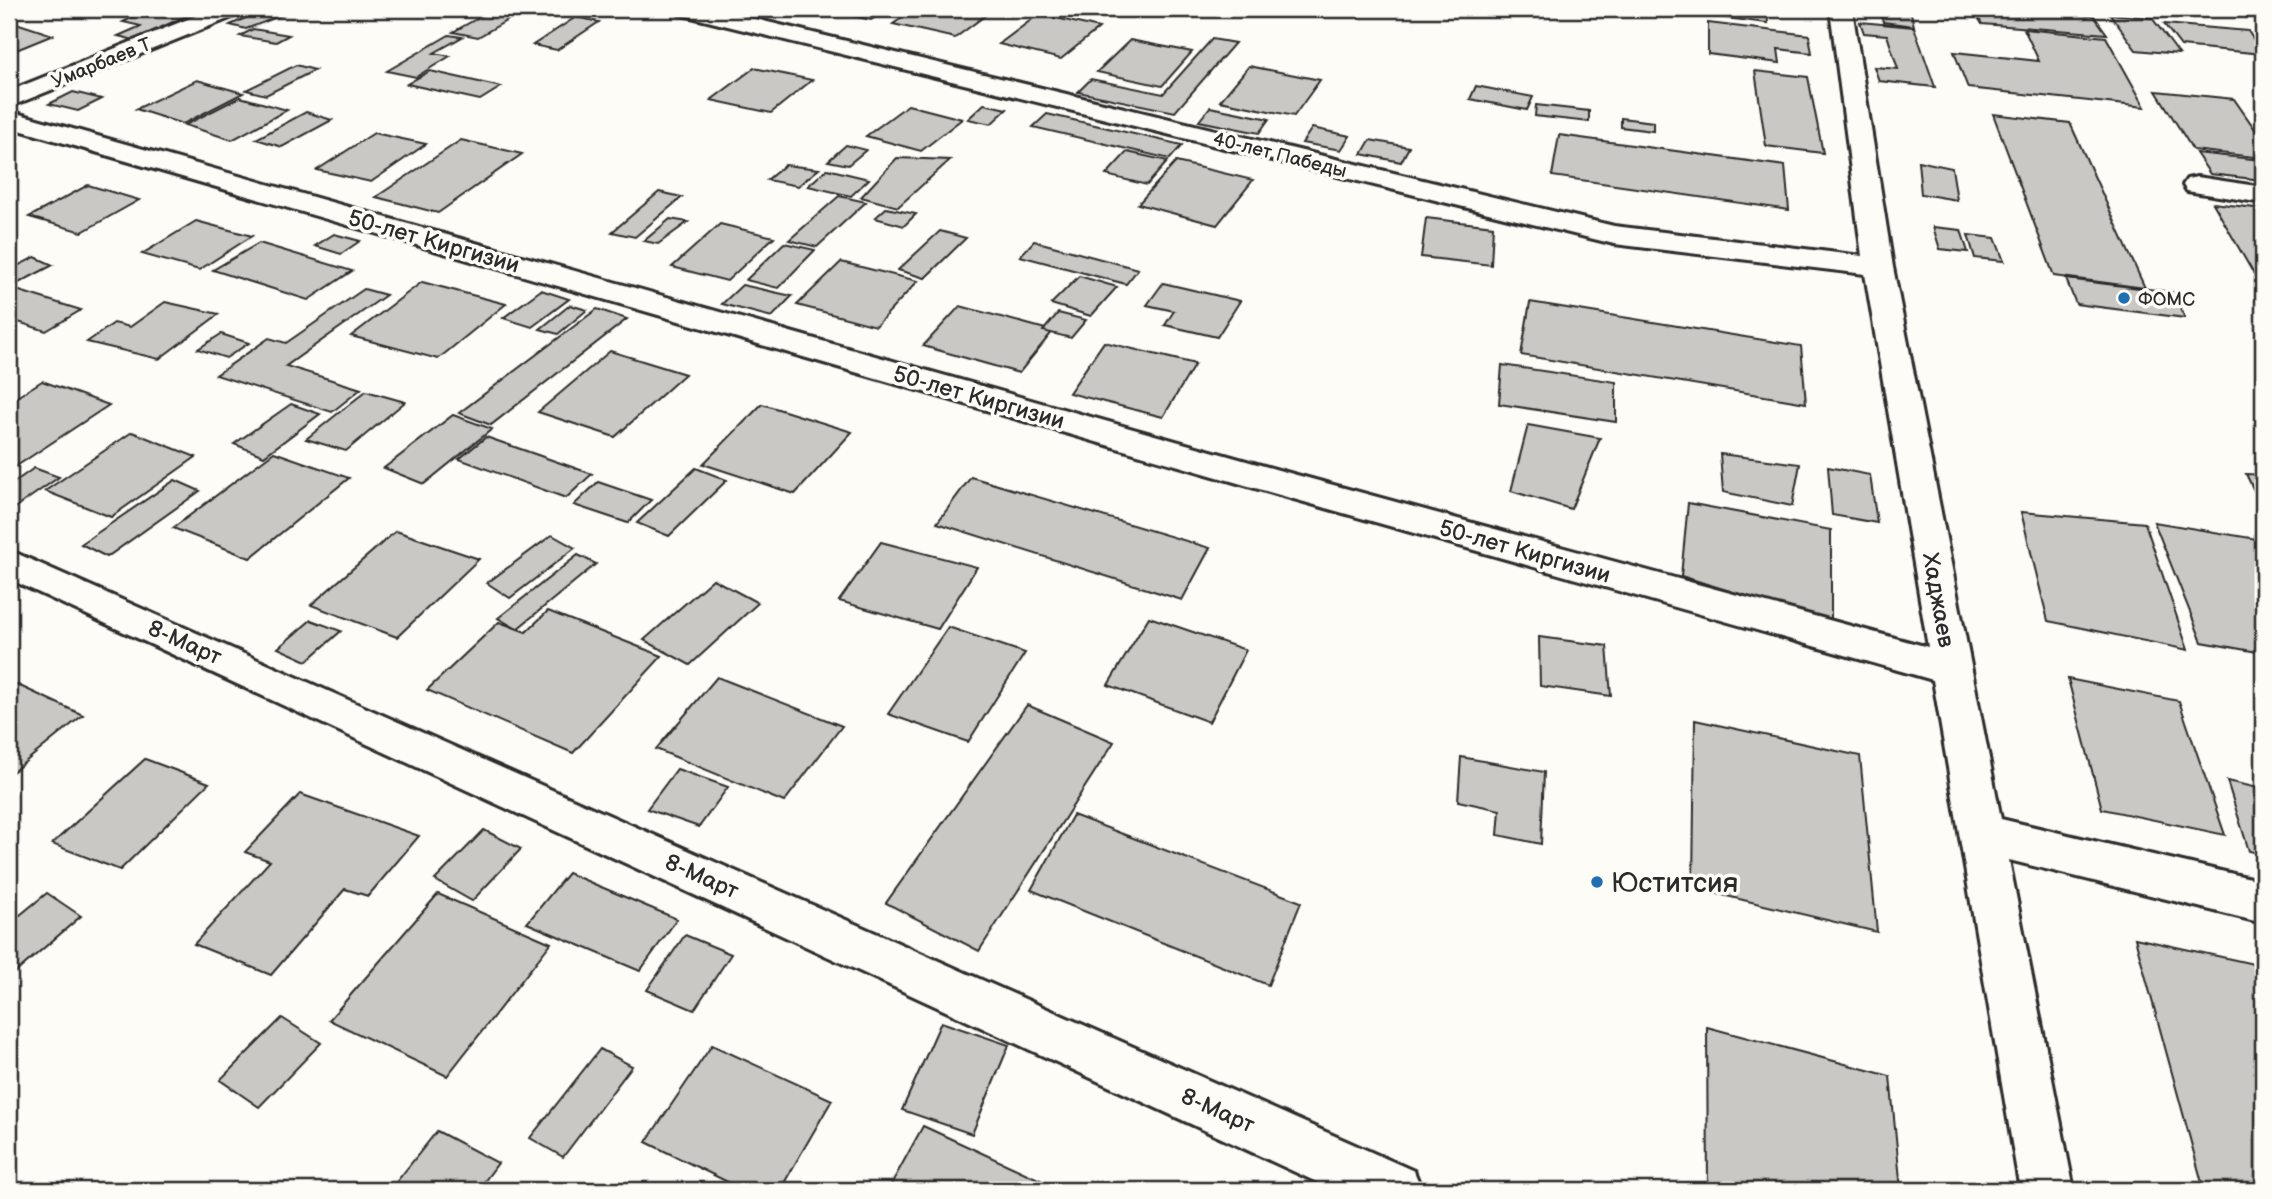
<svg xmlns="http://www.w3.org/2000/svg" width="2272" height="1199" font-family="'Balsamiq Sans',sans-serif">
	<rect width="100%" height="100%" fill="#fdfcf7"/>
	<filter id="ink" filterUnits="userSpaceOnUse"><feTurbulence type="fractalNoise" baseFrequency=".0143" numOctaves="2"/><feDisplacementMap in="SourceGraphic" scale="14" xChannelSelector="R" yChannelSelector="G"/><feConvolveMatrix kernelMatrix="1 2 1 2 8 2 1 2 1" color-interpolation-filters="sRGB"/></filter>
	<g filter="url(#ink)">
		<g fill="#c9c8c4" stroke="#2b2b2b" stroke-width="2">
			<path d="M 151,9 L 190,14 L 134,40 L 118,36 L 141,26 L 123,22 Z"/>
			<path d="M 266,9 L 298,9 L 246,29 L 230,25 Z"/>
			<path d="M 494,9 L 520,13 L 478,37 L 453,32 Z"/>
			<path d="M 821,9 L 888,9 L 871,20 Z"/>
			<path d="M 915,9 L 994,9 L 955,38 L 893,24 Z"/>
			<path d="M 1718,9 L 1767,9 L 1768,23 L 1718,17 Z"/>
			<path d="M 1880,9 L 1910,9 L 1914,26 L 1883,22 Z"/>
			<path d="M 1973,9 L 2020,9 L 2094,16 L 2107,34 L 1982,24 Z"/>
			<path d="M 1039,14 L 1099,28 L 1061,59 L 999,44 Z"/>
			<path d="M 2110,14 L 2152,18 L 2179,54 L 2136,50 Z"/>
			<path d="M 576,17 L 599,22 L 557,50 L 533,45 Z"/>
			<path d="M 9,21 L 10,21 L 53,35 L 9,53 Z"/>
			<path d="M 1860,22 L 1914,27 L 1935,87 L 1879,81 L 1874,67 L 1898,69 L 1887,35 L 1864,33 Z"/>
			<path d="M 1708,23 L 1809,35 L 1812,53 L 1778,49 L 1780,63 L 1708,54 Z"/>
			<path d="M 2164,24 L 2248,31 L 2263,54 L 2181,46 Z"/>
			<path d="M 253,29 L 289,35 L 276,42 L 240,36 Z"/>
			<path d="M 2024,29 L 2106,37 L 2145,107 L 1968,88 L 1954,52 L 2039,61 Z"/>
			<path d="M 449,35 L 462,37 L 434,53 L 450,56 L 416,77 L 387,71 Z"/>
			<path d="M 1212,39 L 1235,43 L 1175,112 L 1078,92 L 1091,79 L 1163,94 Z"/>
			<path d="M 1130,40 L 1192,52 L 1162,86 L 1097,72 Z"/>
			<path d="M 296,65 L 315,70 L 266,95 L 246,90 Z"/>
			<path d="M 1249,66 L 1320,80 L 1294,116 L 1220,101 Z"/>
			<path d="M 754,68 L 812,80 L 771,113 L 711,100 Z"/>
			<path d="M 430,71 L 501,87 L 480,100 L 407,84 Z"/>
			<path d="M 1755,71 L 1808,77 L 1823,153 L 1766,146 Z"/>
			<path d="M 197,80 L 243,93 L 183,124 L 136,109 Z"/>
			<path d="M 1476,86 L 1533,97 L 1527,110 L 1470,99 Z"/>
			<path d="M 2156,91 L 2234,99 L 2257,132 L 2263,133 L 2263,158 L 2193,150 Z"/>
			<path d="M 73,92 L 102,99 L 78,111 L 49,104 Z"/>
			<path d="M 240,97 L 287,110 L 232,140 L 185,125 Z"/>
			<path d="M 984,104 L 1007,109 L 991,124 L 968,119 Z"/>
			<path d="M 908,105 L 962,119 L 921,151 L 866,136 Z"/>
			<path d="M 1536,105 L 1589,111 L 1589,122 L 1535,116 Z"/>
			<path d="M 1210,107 L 1269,119 L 1259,133 L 1199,121 Z"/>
			<path d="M 306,112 L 332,120 L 282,147 L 256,139 Z"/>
			<path d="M 1047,114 L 1182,145 L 1170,159 L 1033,127 Z"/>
			<path d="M 1993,114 L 2070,123 L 2145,288 L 2054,276 Z"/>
			<path d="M 1621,118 L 1653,122 L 1653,131 L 1621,127 Z"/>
			<path d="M 1312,128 L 1350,136 L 1341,150 L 1302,143 Z"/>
			<path d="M 374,133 L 426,144 L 371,182 L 317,170 Z"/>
			<path d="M 1559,135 L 1785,166 L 1789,210 L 1552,176 Z"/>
			<path d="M 461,140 L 522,154 L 438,213 L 376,197 Z"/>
			<path d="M 1370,140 L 1409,147 L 1401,162 L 1362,154 Z"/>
			<path d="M 846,145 L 866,150 L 848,165 L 828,161 Z"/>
			<path d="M 1127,152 L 1168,161 L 1147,185 L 1106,175 Z"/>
			<path d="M 2196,153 L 2262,160 L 2263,180 L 2210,174 Z"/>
			<path d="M 897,158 L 950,160 L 898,207 L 861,197 Z"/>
			<path d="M 1918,161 L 1952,168 L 1957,200 L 1921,194 Z"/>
			<path d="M 1176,162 L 1253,180 L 1217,225 L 1138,204 Z"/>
			<path d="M 785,165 L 819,169 L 798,186 L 767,180 Z"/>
			<path d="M 827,169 L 869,179 L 851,196 L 808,186 Z"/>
			<path d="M 88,185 L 139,200 L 82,232 L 29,217 Z"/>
			<path d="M 659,192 L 682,197 L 635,237 L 612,232 Z"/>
			<path d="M 839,196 L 866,202 L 817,247 L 789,240 Z"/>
			<path d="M 2213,203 L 2263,209 L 2263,290 Z"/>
			<path d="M 886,208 L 916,214 L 904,226 L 875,218 Z"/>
			<path d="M 1426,218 L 1493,226 L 1491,265 L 1421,257 Z"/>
			<path d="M 670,219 L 688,222 L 658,244 L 644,241 Z"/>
			<path d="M 196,221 L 252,236 L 199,270 L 142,254 Z"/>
			<path d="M 720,224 L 774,237 L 727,281 L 672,267 Z"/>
			<path d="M 1933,227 L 1961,230 L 1968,252 L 1940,249 Z"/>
			<path d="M 940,231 L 966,238 L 925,278 L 898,270 Z"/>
			<path d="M 334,234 L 360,241 L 341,254 L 315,246 Z"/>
			<path d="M 1968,235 L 1995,238 L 2004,261 L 1975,258 Z"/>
			<path d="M 1034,241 L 1138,269 L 1126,284 L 1020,256 Z"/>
			<path d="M 259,243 L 352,271 L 308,300 L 213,270 Z"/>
			<path d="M 784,243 L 815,250 L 778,288 L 746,280 Z"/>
			<path d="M 35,257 L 53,265 L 9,288 L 9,270 Z"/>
			<path d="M 841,262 L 918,281 L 876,326 L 797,305 Z"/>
			<path d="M 1079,276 L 1117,287 L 1091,316 L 1051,304 Z"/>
			<path d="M 2066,279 L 2172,292 L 2185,318 L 2076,304 Z"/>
			<path d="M 422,282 L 506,304 L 438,359 L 351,336 Z"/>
			<path d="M 1163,283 L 1240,301 L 1217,337 L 1165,325 L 1174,311 L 1147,305 Z"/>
			<path d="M 742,285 L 792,296 L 772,317 L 722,304 Z"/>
			<path d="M 13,289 L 81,310 L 46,331 L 9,319 L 9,291 Z"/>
			<path d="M 364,289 L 386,295 L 286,366 L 361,389 L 332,412 L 216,375 L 269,338 L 286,343 Z"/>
			<path d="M 541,290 L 569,299 L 532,327 L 503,318 Z"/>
			<path d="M 165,302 L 219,314 L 159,359 L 87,342 L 114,323 L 130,327 Z"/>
			<path d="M 1530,302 L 1801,346 L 1806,403 L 1521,355 Z"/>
			<path d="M 570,305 L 587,310 L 558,334 L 540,329 Z"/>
			<path d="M 960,306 L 1053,331 L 1019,373 L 923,346 Z"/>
			<path d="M 597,309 L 627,319 L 491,425 L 459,413 Z"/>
			<path d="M 1058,313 L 1086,320 L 1071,338 L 1043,331 Z"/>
			<path d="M 221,334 L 249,343 L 226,358 L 198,349 Z"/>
			<path d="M 1104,342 L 1195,364 L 1163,417 L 1069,393 Z"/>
			<path d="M 610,351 L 685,374 L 615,437 L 538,412 Z"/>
			<path d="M 1502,365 L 1616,382 L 1616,422 L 1499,404 Z"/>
			<path d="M 42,381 L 109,405 L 9,471 L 9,402 Z"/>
			<path d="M 366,391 L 405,402 L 346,451 L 306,439 Z"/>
			<path d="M 291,404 L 320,414 L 264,456 L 234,444 Z"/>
			<path d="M 762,404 L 852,432 L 795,494 L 703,464 Z"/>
			<path d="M 453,415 L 492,429 L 424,484 L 384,468 Z"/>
			<path d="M 1528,425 L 1600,438 L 1571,509 L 1511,491 Z"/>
			<path d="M 132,432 L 196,457 L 111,517 L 45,491 Z"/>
			<path d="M 486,437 L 592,474 L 566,498 L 459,459 Z"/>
			<path d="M 274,452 L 349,478 L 250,558 L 173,528 Z"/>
			<path d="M 1720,454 L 1800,464 L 1792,506 L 1723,492 Z"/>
			<path d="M 1828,467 L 1870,475 L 1877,523 L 1832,515 Z"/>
			<path d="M 34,468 L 59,477 L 12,510 L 9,509 L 9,486 Z"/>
			<path d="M 696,468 L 727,480 L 669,536 L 637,523 Z"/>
			<path d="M 2246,474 L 2263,475 L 2263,509 Z"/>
			<path d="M 971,477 L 1210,548 L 1182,600 L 937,523 Z"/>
			<path d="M 175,480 L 200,491 L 107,557 L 81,544 Z"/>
			<path d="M 598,482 L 651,500 L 628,523 L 574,505 Z"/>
			<path d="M 1688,503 L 1831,530 L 1831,622 L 1681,576 Z"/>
			<path d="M 2021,512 L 2145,523 L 2188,650 L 2048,621 Z"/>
			<path d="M 2154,522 L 2263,540 L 2263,653 L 2202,642 Z"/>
			<path d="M 396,531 L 479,559 L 397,637 L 311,605 Z"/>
			<path d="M 552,535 L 575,548 L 510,598 L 487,583 Z"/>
			<path d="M 881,542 L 977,567 L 938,629 L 839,601 Z"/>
			<path d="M 578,555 L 596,564 L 517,629 L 498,618 Z"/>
			<path d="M 713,579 L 758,603 L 690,665 L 644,640 Z"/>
			<path d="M 548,611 L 662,656 L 573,753 L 427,690 L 499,622 L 526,632 Z"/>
			<path d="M 1149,617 L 1246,650 L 1209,722 L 1108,685 Z"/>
			<path d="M 311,620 L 341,631 L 307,661 L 278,648 Z"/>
			<path d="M 948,627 L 1025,653 L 968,742 L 888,714 Z"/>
			<path d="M 1539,637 L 1607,646 L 1611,696 L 1540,686 Z"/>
			<path d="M 717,677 L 842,726 L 784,802 L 656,749 Z"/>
			<path d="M 2068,679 L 2179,701 L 2225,835 L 2102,809 Z"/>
			<path d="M 9,681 L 83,715 L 9,775 Z"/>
			<path d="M 1027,705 L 1114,742 L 979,951 L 886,903 Z"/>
			<path d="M 1695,720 L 1860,756 L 1877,932 L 1693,888 Z"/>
			<path d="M 1461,757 L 1544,772 L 1541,844 L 1498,835 L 1500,810 L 1458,801 Z"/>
			<path d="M 145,759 L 209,783 L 120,870 L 52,844 Z"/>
			<path d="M 677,769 L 728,787 L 699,827 L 647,809 Z"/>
			<path d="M 2227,781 L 2263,789 L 2263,854 L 2249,851 Z"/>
			<path d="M 300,794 L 419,836 L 368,896 L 345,889 L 271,975 L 194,944 L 270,861 L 245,852 Z"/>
			<path d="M 1073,815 L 1301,902 L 1268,985 L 1031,890 Z"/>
			<path d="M 484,830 L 521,849 L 472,901 L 435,880 Z"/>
			<path d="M 568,873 L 677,919 L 640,971 L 527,923 Z"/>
			<path d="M 47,893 L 81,916 L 9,978 L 9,924 Z"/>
			<path d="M 438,894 L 551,943 L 447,1076 L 329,1020 Z"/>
			<path d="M 685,935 L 731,954 L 694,1010 L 647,990 Z"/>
			<path d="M 2135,938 L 2263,966 L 2263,1190 L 2204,1190 Z"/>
			<path d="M 282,1018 L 321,1043 L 259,1107 L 220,1080 Z"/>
			<path d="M 941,1022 L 1009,1045 L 972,1134 L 902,1110 Z"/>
			<path d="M 1707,1027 L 1890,1076 L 1901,1190 L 1708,1190 Z"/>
			<path d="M 712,1045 L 832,1100 L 780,1190 L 744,1190 L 646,1142 Z"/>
			<path d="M 600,1049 L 632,1066 L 563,1157 L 530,1138 Z"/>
			<path d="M 923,1126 L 1047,1183 L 1044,1190 L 888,1190 Z"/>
			<path d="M 437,1131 L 498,1163 L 478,1190 L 390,1190 Z"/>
		</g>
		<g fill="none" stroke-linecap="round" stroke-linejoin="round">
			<g stroke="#2b2b2b" stroke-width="6">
				<g id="minor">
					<path d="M 213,9 L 243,9 L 240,14 L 9,107 L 9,91 Z"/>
					<path d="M 676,9 L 714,9 L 1614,226 L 1862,256 L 1830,9 L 1852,9 L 1893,267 L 2001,819 L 2263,881 L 2263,923 L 2009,860 L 2074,1190 L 2020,1190 L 1933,680 L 1269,492 L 9,127 L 9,111 L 1282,471 L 1928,647 L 1865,274 L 1614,244 L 679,14 Z"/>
					<path d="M 2197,177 L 2263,187 L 2263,203 L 2187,191 L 2183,185 L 2187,179 Z"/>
					<path d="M 9,550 L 1414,1171 L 1422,1190 L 1334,1190 L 9,579 Z"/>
				</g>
			</g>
			<use href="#minor" fill="#fdfcf7" fill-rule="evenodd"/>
		</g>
	</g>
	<g fill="#1f6fb2" stroke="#fdfcf7" stroke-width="2.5">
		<circle cx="2124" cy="298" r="7"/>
		<circle cx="1597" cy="882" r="7"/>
	</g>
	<g text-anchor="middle" stroke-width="7" stroke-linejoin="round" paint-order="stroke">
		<g font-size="19" fill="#2b2b2b" stroke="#fdfcf7">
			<text transform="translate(101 62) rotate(-22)" y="7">Умарбаев Т</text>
			<text transform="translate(1280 154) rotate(14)" y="7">40-лет Пабеды</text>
		</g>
		<g font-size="19" fill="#2b2b2b" stroke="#fdfcf7" text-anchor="start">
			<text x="2138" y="305">ФОМС</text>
		</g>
		<g font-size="23" fill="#2b2b2b" stroke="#fdfcf7">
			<text transform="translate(434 241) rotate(16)" y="8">50-лет Киргизии</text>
			<text transform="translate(979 397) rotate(16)" y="8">50-лет Киргизии</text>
			<text transform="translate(1525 551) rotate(16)" y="8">50-лет Киргизии</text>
			<text transform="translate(1939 600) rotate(80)" y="8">Хаджаев</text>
			<text transform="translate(185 642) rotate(24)" y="8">8-Март</text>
			<text transform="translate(702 876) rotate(24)" y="8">8-Март</text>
			<text transform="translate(1218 1110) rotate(24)" y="8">8-Март</text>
		</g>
		<g font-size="28" fill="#2b2b2b" stroke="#fdfcf7" text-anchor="start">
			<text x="1611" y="892">Юститсия</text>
		</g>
	</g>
	<rect width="2272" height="1199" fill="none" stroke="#fdfcf7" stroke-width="35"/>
	<rect x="18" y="18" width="2237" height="1164" fill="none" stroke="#2b2b2b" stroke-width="2.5" filter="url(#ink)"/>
</svg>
